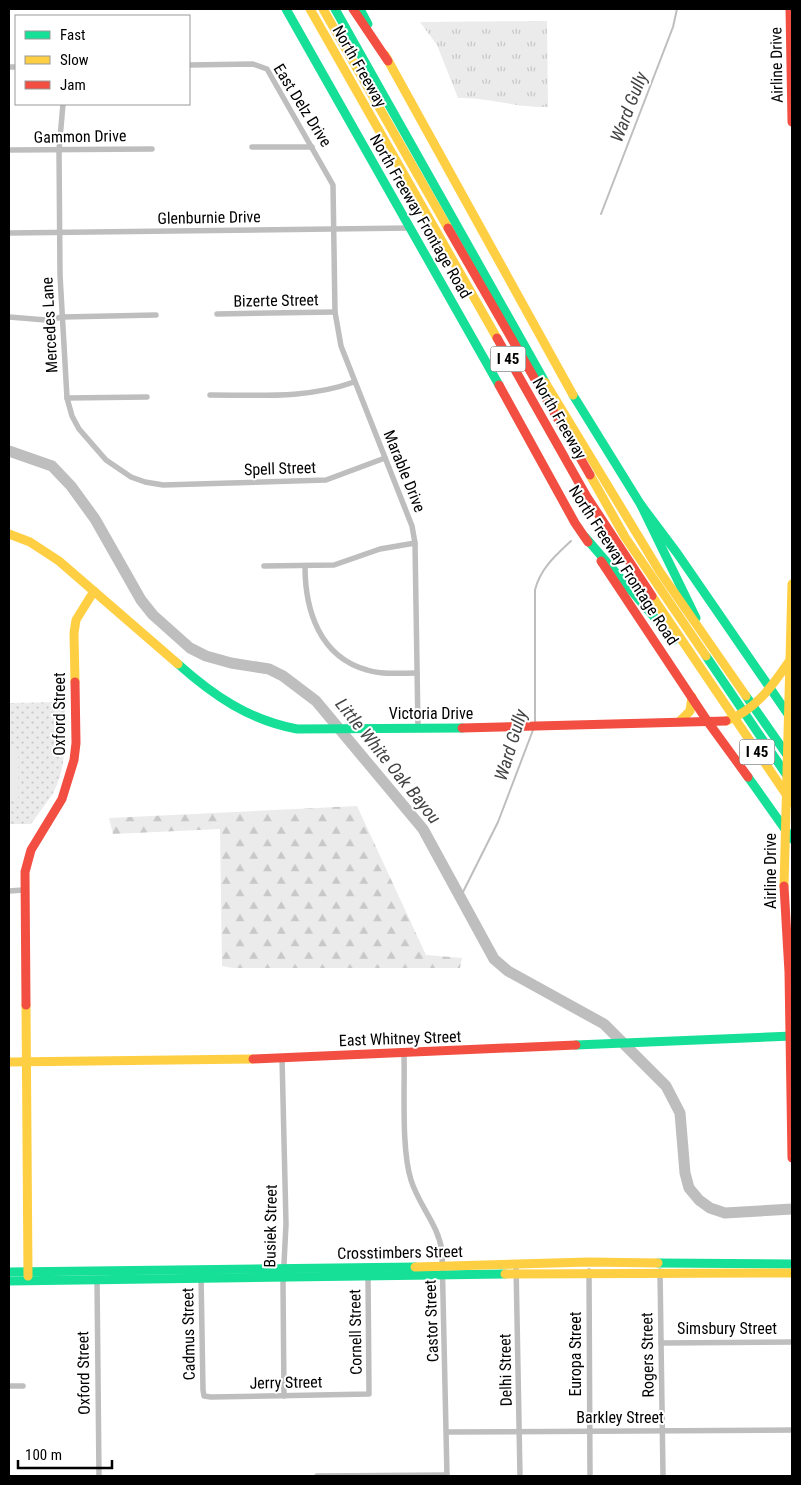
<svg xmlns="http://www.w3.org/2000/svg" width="801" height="1485" font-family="'Roboto Condensed',sans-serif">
	<defs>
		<pattern id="grass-tufts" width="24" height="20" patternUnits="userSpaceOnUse" patternTransform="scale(1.25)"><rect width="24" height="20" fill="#ebebeb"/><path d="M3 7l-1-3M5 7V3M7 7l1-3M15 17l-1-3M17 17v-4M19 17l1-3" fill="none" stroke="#c8c8c8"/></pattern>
		<pattern id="forest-firs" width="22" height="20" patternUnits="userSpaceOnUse" patternTransform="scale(1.25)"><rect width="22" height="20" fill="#ebebeb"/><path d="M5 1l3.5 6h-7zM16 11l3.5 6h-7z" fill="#c8c8c8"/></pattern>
		<pattern id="park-dots" width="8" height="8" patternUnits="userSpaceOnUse" patternTransform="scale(1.25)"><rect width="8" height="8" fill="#ebebeb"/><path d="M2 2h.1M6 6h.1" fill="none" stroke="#c8c8c8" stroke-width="1.8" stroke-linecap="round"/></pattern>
	</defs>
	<rect width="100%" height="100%" fill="#fff"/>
	<path fill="url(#grass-tufts)" d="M 547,21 L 548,107 C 517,108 488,97 458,98 L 437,45 L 420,22 Z"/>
	<path fill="url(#forest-firs)" d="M 357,806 L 426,955 L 462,958 L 460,968 L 233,968 L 222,966 L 220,829 L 113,834 L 109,818 Z"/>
	<path fill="url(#park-dots)" d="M 65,702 C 65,733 68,767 52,795 C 45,805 38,814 31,824 L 9,824 L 9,703 Z"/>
	<rect fill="#ebebeb" x="9" y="750" width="9" height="51"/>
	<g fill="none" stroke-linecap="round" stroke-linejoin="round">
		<g stroke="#bebebe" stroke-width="2">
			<path d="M 601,214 L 673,27 L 677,9"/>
			<path d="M 535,723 L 535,590 C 540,569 555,556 571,541"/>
			<path d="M 460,898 L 498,822 L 533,730"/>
		</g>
		<path stroke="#bebebe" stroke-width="11" d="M 9,451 L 52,466 L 71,486 L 95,519 L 141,600 L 153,615 L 190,648 L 206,656 L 231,663 L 269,669 L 283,676 L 316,701 L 423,829 L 494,959 L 508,971 L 604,1024 L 666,1086 L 680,1113 L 685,1173 L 689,1188 L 699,1200 L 710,1208 L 725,1213 L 792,1209"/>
		<g stroke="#bebebe" stroke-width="5.5">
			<path d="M 189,65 L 253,64 L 267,69 L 333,185 L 335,312 L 341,346 L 412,526 L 415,543 L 418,729"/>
			<path d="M 9,67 L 16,67"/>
			<path d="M 63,104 L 59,150 L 60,275 L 67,398 L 72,416 L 79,429 L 106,460 L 131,477 L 145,482 L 163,485 L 326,480 L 385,458"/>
			<path d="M 252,147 L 312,147"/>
			<path d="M 9,150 L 152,149"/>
			<path d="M 9,233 L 410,228"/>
			<path d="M 217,314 L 335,312"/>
			<path d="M 9,317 L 46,320 L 63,317 L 156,315"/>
			<path d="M 210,395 C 259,395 307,399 354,382"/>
			<path d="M 67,398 L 147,397"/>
			<path d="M 264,566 L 334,565 L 380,549 L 415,543"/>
			<path d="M 305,566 C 305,611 320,657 367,670 C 383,675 401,673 417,673"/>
			<path d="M 9,891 L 23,890"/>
			<path d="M 404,1053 C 405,1089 401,1148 411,1180 C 419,1206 438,1224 442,1251 L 447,1476"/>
			<path d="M 282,1057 L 286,1224 L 283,1284 L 284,1396"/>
			<path d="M 516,1264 L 520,1476"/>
			<path d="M 589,1271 L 590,1476"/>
			<path d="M 660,1271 L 663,1476"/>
			<path d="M 201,1275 L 203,1390 L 204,1396 L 211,1397 L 369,1394 L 368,1275"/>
			<path d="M 97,1278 L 99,1476"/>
			<path d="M 661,1343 L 792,1342"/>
			<path d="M 9,1386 L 23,1386"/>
			<path d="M 447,1432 L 792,1430"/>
			<path d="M 317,1476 L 447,1475"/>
		</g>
		<g stroke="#16e098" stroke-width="9">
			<path d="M 286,9 L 499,385"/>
			<path d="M 335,9 L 545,382"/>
			<path d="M 360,9 L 368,24"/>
			<path d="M 573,395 L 641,505 L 677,553 L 792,720"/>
			<path d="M 641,505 L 696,618"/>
			<path d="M 585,537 L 674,640"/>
			<path d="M 706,656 L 792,783"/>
			<path d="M 178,664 C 214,696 249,720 297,729 L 462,728"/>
			<path d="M 746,696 L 792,762"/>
			<path d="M 748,777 L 792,839"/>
			<path d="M 576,1045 L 792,1036"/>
			<path d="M 658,1263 L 792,1264"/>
			<path d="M 9,1272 L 415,1267"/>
			<path d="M 9,1281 L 505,1274"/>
		</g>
		<g stroke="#ffcf43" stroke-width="9">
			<path d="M 310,9 L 497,338"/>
			<path d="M 323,9 L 448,228"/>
			<path d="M 385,55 L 573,395"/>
			<path d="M 545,382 L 660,572 L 746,696"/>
			<path d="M 590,475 L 625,537 L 706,656"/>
			<path d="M 9,534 L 30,542 L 59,561 L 178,664"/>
			<path d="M 652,596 L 792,803"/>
			<path d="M 75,682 L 74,633 L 76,620 L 94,591"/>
			<path d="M 726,721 C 756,710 773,685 790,660"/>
			<path d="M 679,722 L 690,711 L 692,697"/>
			<path d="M 784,886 L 792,584"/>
			<path d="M 26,1005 L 28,1276"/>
			<path d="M 9,1062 L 253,1059"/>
			<path d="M 415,1267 L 589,1262 L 658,1263"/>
			<path d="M 505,1274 L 792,1273"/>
		</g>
		<g stroke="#f24e42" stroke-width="9">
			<path d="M 353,9 L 388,61"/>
			<path d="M 790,9 L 792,122"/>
			<path d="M 448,228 L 590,475"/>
			<path d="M 497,338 L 587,497 L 652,596"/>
			<path d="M 499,385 L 575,523 L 588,542"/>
			<path d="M 601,561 L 708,722 L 748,777"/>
			<path d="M 462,728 L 726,721"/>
			<path d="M 784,886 L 789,972 L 792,1158"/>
			<path d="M 26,1005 L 25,872 L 31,850 L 62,799 L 74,760 L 76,743 L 75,682"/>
			<path d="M 253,1059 L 576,1045"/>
		</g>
	</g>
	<g text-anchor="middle" stroke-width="4" stroke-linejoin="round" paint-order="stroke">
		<g fill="#fff" stroke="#4c4c4c" stroke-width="1">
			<rect x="490.5" y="346.5" width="35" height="25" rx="4"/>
			<rect x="739.5" y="739.5" width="35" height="25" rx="4"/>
		</g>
		<g font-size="15" font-weight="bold" fill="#000">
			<text x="508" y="364">I 45</text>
			<text x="757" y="757">I 45</text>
		</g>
		<g font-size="16" fill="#000" stroke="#fff">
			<text transform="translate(776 65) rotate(-91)" y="6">Airline Drive</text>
			<text transform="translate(360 66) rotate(60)" y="6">North Freeway</text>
			<text transform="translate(303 105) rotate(58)" y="6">East Delz Drive</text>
			<text transform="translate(80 136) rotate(-1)" y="6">Gammon Drive</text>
			<text transform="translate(421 216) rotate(60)" y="6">North Freeway Frontage Road</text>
			<text transform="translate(209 217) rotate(-1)" y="6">Glenburnie Drive</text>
			<text transform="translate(276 300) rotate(-1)" y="6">Bizerte Street</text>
			<text transform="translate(49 325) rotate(-93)" y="6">Mercedes Lane</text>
			<text transform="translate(560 418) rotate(60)" y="6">North Freeway</text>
			<text transform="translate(280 468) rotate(-2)" y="6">Spell Street</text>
			<text transform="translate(405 471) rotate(68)" y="6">Marable Drive</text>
			<text transform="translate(624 565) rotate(57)" y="6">North Freeway Frontage Road</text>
			<text x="431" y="719">Victoria Drive</text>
			<text transform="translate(59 714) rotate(-90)" y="6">Oxford Street</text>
			<text transform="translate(770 871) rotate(-90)" y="6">Airline Drive</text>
			<text transform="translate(400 1038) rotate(-2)" y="6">East Whitney Street</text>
			<text transform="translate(270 1226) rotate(-89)" y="6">Busiek Street</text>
			<text transform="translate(400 1252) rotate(-1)" y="6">Crosstimbers Street</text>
			<text transform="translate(431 1321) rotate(-92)" y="6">Castor Street</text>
			<text x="727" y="1334">Simsbury Street</text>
			<text transform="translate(355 1332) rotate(-91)" y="6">Cornell Street</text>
			<text transform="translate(188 1334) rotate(-91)" y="6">Cadmus Street</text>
			<text transform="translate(575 1354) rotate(-90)" y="6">Europa Street</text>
			<text transform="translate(647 1355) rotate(-91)" y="6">Rogers Street</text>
			<text transform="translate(505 1370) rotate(-91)" y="6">Delhi Street</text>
			<text transform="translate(83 1373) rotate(-91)" y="6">Oxford Street</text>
			<text transform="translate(286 1382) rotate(-1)" y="6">Jerry Street</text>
			<text x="620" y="1423">Barkley Street</text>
		</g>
		<g font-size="18" font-style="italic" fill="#434343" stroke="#fff">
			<text transform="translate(629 107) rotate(-69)" y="6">Ward Gully</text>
			<text transform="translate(511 745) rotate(-73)" y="6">Ward Gully</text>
			<text transform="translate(388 761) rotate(51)" y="6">Little White Oak Bayou</text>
		</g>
	</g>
	<rect width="801" height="1485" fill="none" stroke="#000000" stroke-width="20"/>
	<rect x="15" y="15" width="175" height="90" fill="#ffffff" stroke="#999999"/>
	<rect x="25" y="31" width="25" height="8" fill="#16e098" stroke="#999999"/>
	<text x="60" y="40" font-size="15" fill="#000000">Fast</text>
	<rect x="25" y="56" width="25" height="8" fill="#ffcf43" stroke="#999999"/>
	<text x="60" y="65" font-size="15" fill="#000000">Slow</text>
	<rect x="25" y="81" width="25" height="8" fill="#f24e42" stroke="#999999"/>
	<text x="60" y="90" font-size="15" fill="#000000">Jam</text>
	<path d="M18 1460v8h94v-8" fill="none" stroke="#000000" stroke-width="2.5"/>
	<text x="25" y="1460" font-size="15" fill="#000000" stroke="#ffffff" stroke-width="4" paint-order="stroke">100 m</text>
</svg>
